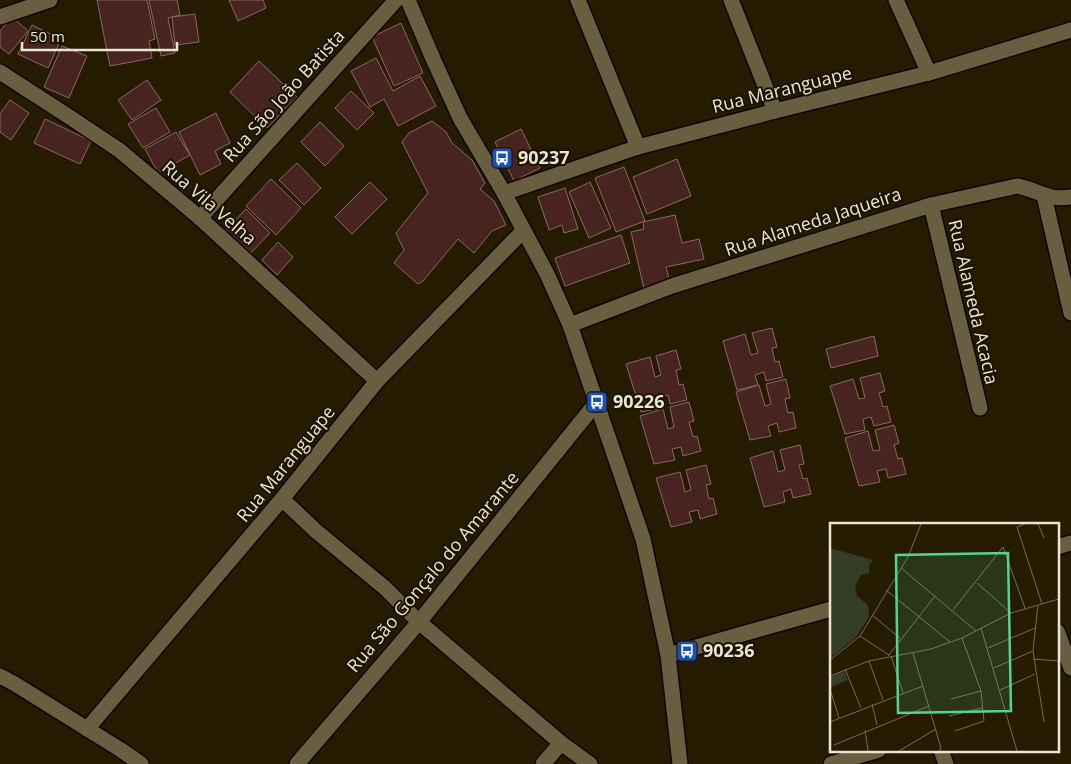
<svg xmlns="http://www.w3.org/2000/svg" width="1071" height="764" font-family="'Open Sans',sans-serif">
	<rect width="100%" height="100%" fill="#251c00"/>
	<g fill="#472420" stroke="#8b6862">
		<path d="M 97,0 L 147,0 L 155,39 L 149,41 L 152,58 L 110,66 Z"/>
		<path d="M 149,0 L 177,0 L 180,15 L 168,18 L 175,53 L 161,56 Z"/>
		<path d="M 229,0 L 263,0 L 266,8 L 238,21 Z"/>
		<path d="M 195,14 L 199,42 L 175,45 L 172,17 Z"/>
		<path d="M 12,17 L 28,31 L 9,54 L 0,47 L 0,31 Z"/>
		<path d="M 401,23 L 423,73 L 394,86 L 372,37 Z"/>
		<path d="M 32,25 L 61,39 L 48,68 L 18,54 Z"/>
		<path d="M 62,46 L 87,56 L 69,98 L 44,87 Z"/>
		<path d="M 376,58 L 393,91 L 420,76 L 436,106 L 398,126 L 384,99 L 370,107 L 351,71 Z"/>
		<path d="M 259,61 L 297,97 L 267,128 L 230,92 Z"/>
		<path d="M 147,80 L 161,100 L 132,120 L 118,100 Z"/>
		<path d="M 351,91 L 374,113 L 357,130 L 335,108 Z"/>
		<path d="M 10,100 L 29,113 L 11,140 L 0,132 L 0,114 Z"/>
		<path d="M 156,108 L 170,132 L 143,148 L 128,124 Z"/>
		<path d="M 216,113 L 230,143 L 215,151 L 221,164 L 200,175 L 179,132 Z"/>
		<path d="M 45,119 L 91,141 L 80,164 L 34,143 Z"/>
		<path d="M 432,121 L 446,132 L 452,143 L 472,160 L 485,183 L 480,189 L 494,201 L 506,225 L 492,231 L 474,253 L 458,239 L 423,281 L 418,284 L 394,263 L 404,250 L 396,233 L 428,193 L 402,142 L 409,133 Z"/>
		<path d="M 320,122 L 344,146 L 325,166 L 301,142 Z"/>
		<path d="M 521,129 L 540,168 L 514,181 L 495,142 Z"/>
		<path d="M 176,132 L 190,155 L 158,173 L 145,149 Z"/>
		<path d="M 677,159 L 691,196 L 647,214 L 633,177 Z"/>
		<path d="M 297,163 L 321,188 L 304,205 L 279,180 Z"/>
		<path d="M 624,167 L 645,221 L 616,232 L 595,178 Z"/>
		<path d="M 271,179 L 301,208 L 276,235 L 246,206 Z"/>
		<path d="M 370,182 L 387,199 L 352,234 L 335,217 Z"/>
		<path d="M 590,182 L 611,228 L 589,238 L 569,192 Z"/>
		<path d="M 565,188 L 578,229 L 564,233 L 562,225 L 549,230 L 538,197 Z"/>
		<path d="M 246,209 L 270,233 L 247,257 L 223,233 Z"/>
		<path d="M 675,215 L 682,243 L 699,239 L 704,259 L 666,267 L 670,283 L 644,289 L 631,232 L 644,229 L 643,222 Z"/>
		<path d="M 621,235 L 630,263 L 565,286 L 555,258 Z"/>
		<path d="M 278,242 L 293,257 L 277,275 L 262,260 Z"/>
		<path d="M 772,328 L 777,347 L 772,348 L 775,362 L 779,361 L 783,377 L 766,381 L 764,372 L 755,375 L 758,385 L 737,390 L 723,341 L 745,334 L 751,355 L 758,353 L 752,333 Z"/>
		<path d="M 874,336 L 878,356 L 831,368 L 826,349 Z"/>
		<path d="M 676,350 L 681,369 L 676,370 L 679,385 L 683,384 L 687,400 L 670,404 L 668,395 L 659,397 L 662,408 L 641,412 L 626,364 L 650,357 L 655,377 L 661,375 L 656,356 Z"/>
		<path d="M 880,373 L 885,391 L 879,393 L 883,407 L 887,406 L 891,422 L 874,426 L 871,417 L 863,419 L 865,430 L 845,434 L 830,386 L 853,379 L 859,399 L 865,398 L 860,378 Z"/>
		<path d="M 786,379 L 790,398 L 785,399 L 788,413 L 793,412 L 796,428 L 779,432 L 777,423 L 768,426 L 771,436 L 750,440 L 736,392 L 759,385 L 765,406 L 771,404 L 766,384 Z"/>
		<path d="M 689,402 L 694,421 L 689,422 L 693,437 L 697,436 L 701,451 L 683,456 L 681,447 L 672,449 L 675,460 L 654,464 L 640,416 L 663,409 L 668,429 L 674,427 L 670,407 Z"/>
		<path d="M 894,425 L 899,443 L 894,445 L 898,459 L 902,458 L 906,474 L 888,478 L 886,469 L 877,471 L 880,482 L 859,486 L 845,438 L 868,431 L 873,451 L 880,450 L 875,430 Z"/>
		<path d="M 800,445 L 804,464 L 799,465 L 803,479 L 807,478 L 811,494 L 793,498 L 791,489 L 783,492 L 785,502 L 764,507 L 750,458 L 773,451 L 778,472 L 785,470 L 780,450 Z"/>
		<path d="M 706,465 L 711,484 L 706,485 L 709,499 L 713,498 L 717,514 L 700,519 L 698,510 L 689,512 L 692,522 L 671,527 L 656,478 L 680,472 L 685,492 L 691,490 L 686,470 Z"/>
	</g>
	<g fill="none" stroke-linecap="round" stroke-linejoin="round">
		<g stroke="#0e0600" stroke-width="18">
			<g id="minor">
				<path d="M 408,0 L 434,61 L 460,118 L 504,193 L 547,274 L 570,325 L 643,539 L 668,655 L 680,764"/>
				<path d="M 578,0 L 638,147"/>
				<path d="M 731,0 L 775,111"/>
				<path d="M 896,0 L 929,73"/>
				<path d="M 0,17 L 50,0"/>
				<path d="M 0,72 L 68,116 L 119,150 L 200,218 L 377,381"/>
				<path d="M 504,193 L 638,147 L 775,111 L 929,73 L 1071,30"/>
				<path d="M 1044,196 L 1071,313"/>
				<path d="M 931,205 L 980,408"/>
				<path d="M 200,218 L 396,0"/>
				<path d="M 570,325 L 672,286 L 931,205 L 1017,186 C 1039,190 1047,201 1071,197"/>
				<path d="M 282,499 L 316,531 L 385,588 L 419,622 L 561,743 L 590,764"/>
				<path d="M 1057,547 L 1071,543"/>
				<path d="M 1057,631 L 1071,668"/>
				<path d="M 668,655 L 831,609"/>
				<path d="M 0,676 L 15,684 L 121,750 L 141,764"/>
				<path d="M 87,729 L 282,499 L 377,381 L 523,231"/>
				<path d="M 941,750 L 946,764"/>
				<path d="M 297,764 L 419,622 L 597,402"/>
				<path d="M 543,764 L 561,743"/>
				<path d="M 831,764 L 879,750"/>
			</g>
		</g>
		<use href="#minor" stroke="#695f40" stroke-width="15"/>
	</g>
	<defs>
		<g id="bus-square" transform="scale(1.125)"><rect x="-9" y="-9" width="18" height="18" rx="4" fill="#1a4fb4" stroke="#1c1300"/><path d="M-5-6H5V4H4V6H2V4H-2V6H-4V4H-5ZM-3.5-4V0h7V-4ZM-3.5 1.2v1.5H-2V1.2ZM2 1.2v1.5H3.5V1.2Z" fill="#fff"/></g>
	</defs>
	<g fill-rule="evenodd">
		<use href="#bus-square" x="502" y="158"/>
		<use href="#bus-square" x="597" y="402"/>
		<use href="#bus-square" x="687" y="651"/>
	</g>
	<g text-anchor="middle" stroke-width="4" stroke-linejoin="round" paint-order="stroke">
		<g font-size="18" fill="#ebe6d4" stroke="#1c1300">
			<text transform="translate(782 90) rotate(-14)" y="6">Rua Maranguape</text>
			<text transform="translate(284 96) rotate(-48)" y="6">Rua São João Batista</text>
			<text transform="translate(209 203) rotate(41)" y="6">Rua Vila Velha</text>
			<text transform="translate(813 222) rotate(-18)" y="6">Rua Alameda Jaqueira</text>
			<text transform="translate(973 302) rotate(77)" y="6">Rua Alameda Acacia</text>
			<text transform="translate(286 464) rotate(-51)" y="6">Rua Maranguape</text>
			<text transform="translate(433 572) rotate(-50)" y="6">Rua São Gonçalo do Amarante</text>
		</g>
		<g font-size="18" font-weight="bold" fill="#ebe6d4" stroke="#1c1300" text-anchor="start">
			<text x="518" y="164">90237</text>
			<text x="613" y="408">90226</text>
			<text x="703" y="657">90236</text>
		</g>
	</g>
	<g transform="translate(830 523)">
		<rect width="229" height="229" fill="#251c00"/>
		<path d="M 0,25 L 43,37 L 39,42 L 39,50 L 31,52 L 25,63 L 27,73 L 38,82 L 39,94 L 26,114 L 0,135 ZM 14,148 L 18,157 L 1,164 L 0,154 Z" fill="#343e26"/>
		<path fill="none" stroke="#746d55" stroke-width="1" d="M 195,1 L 187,4 L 212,81M 208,1 L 214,15M 71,45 L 146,108M 147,60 L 181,90M 56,67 L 120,119M 208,82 L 203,128 L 214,199M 123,87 L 173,24 L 195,85M 42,92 L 70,115M 151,105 L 187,228M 30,113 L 59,132M 158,125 L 205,105M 83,130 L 111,225 L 109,228M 58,133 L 105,73M 61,133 L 73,170M 203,136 L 229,138M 0,137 L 30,113 L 78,34 L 91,1M 39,138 L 53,177M 164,145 L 203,128M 15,146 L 31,185M 0,153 L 39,138 L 101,126 L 132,115 L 181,90 L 229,76M 0,166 L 9,195M 170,167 L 205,151M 121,176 L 151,168M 42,181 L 47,202M 119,193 L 152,185M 0,199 L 93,163M 35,207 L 38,228M 125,208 L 154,198 L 151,168 L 132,115M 4,222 L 99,183M 69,228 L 106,206"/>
		<path fill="#53d396" fill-opacity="0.15" stroke="#53d396" stroke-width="2.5" d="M 178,30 L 181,188 L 68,190 L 66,32 Z"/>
		<rect width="229" height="229" fill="none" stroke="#ebe6d4" stroke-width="2.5"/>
	</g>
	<path d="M22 42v8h155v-8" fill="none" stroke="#ebe6d4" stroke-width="2.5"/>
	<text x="30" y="42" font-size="15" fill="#ebe6d4" stroke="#1c1300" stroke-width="4" paint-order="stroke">50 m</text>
</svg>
